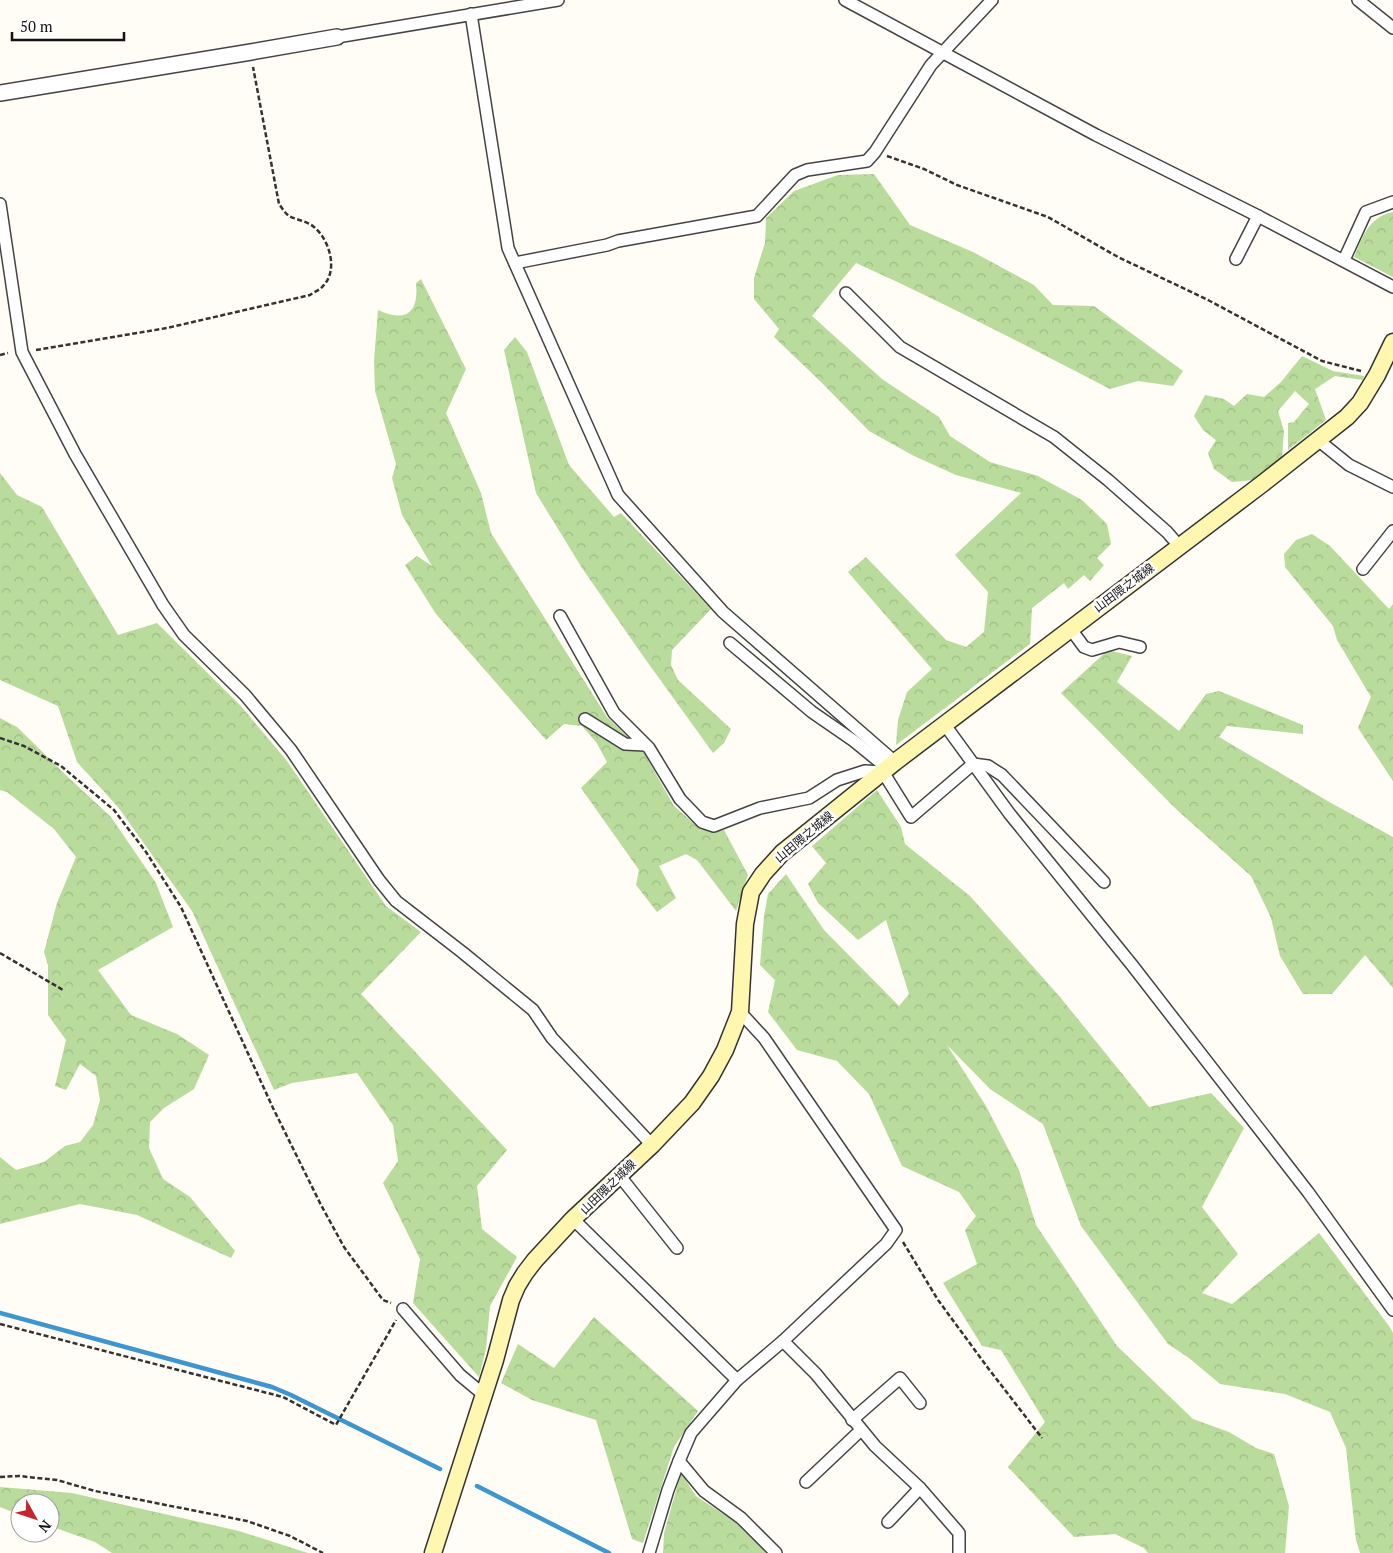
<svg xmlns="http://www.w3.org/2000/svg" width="1393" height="1553" font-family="'PT Serif','Noto Sans JP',serif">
	<defs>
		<pattern id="forest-crowns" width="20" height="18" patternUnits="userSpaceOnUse" patternTransform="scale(1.25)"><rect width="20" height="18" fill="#b9dc9c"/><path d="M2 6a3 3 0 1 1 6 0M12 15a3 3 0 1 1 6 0" fill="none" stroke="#9ebc85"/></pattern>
	</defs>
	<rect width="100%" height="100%" fill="#fffdf5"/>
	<g fill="url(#forest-crowns)">
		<path d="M 874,174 L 910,225 L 973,252 L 1034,285 L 1053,305 L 1094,306 L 1183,371 L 1173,386 L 1138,381 L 1110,389 C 1026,345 942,302 856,263 L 812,316 L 882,379 L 939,417 L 950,436 L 990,462 L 1038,476 L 1082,500 L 1107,524 L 1111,544 L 1097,558 L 1104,565 L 1090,581 L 1084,575 L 1068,589 L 1064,583 L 1032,608 L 1030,644 L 896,745 L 898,720 L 907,692 L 932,669 L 848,572 L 866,557 L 946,640 L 966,647 L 984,632 L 988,592 L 955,555 L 1021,493 L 956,475 L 914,456 L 869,431 L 822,383 L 774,337 L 779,329 L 754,299 L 754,278 L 765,243 L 766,218 L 794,191 L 838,175 Z"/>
		<path d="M 1393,212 L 1393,277 L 1354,257 C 1363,236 1369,217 1393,212 Z"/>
		<path d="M 421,279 L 466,369 L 446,413 L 481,493 L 491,533 L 607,717 L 644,753 L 674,806 L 700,829 L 714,832 L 724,830 L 748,875 L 736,911 L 697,860 L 686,854 L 659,866 L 676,898 L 657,912 L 636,885 L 639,870 L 581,788 L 607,762 L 596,742 L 582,726 L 564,724 L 546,740 L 436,614 L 405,565 L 417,556 L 432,566 L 402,515 L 392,478 L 396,464 L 375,391 L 374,361 L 378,310 C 406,323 419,313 416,283 Z"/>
		<path d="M 515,337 L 527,352 L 569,465 L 614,517 L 621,513 L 711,609 L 672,650 L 671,665 L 678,680 L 731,729 L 724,743 L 713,753 L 643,656 L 582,568 L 536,493 L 504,350 Z"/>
		<path d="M 1302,356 L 1333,371 L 1364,376 L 1363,380 L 1335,376 L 1315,389 L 1326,420 L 1288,450 L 1288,423 L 1294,422 L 1309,404 L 1295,391 L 1278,411 L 1284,431 L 1282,458 L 1254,480 L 1232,482 L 1214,469 L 1208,453 L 1216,440 L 1203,430 L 1194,416 L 1205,395 L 1224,399 L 1234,406 L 1247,394 L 1264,397 L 1281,382 Z"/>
		<path d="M 0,473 L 17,495 L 42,507 L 118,635 L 157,623 L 240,705 L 287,761 L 386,906 L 421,932 L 361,994 L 507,1150 L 477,1186 L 482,1229 L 517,1257 L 490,1306 L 486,1349 L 479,1377 L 413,1303 L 420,1259 L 383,1183 L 398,1161 L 393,1125 L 357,1073 L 292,1083 L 274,1090 L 192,911 L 118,807 L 77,762 L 58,706 L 0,680 Z"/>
		<path d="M 1312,534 L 1330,546 L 1389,609 L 1393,604 L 1393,781 L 1358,728 L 1371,697 L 1337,640 L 1333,626 L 1285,567 L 1284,554 L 1296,540 Z"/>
		<path d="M 1108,650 L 1132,656 L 1117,682 L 1179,731 L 1206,694 L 1219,691 L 1303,725 L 1303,734 L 1227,726 L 1219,737 L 1331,803 L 1393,837 L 1393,988 L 1365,955 L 1332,994 L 1303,994 L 1280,956 L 1271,918 L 1251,876 L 1176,809 L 1061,693 Z"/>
		<path d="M 0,718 L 17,727 L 69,778 L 111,817 L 156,883 L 173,927 L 98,970 L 131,1015 L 177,1034 L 209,1055 L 194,1089 L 164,1108 L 150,1122 L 149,1148 L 163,1179 L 190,1197 L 235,1251 L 231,1258 L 137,1215 L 80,1204 L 0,1224 L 0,1157 L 16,1170 L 44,1162 L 65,1146 L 80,1142 L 93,1125 L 100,1100 L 96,1076 L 80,1064 L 66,1090 L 55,1086 L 66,1040 L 48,1015 L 48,965 L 44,952 L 57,903 L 76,857 L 54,829 L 7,792 L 0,790 Z"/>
		<path d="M 877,790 L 901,827 L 905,844 L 970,896 L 1060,997 L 1149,1107 L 1211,1093 L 1244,1128 L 1202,1207 L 1238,1254 L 1202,1293 L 1232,1304 L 1319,1233 L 1389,1326 L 1393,1333 L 1393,1553 L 1360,1553 L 1356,1540 L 1346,1448 L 1330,1412 L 1285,1394 L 1220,1384 L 1189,1358 L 1168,1344 L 1081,1226 L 1043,1124 L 990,1089 L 947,1045 L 986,1106 L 1019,1170 L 1036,1225 L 1117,1346 L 1193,1419 L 1229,1432 L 1256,1448 L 1274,1454 L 1289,1506 L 1285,1553 L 1148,1553 L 1144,1548 L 1115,1534 L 1074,1537 L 1008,1467 L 1045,1422 L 1001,1350 L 982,1346 L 943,1283 L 977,1264 L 965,1230 L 976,1216 L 959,1192 L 902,1166 L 869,1094 L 837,1061 L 797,1050 L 768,1012 L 775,980 L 760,965 L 764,916 L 768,894 L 786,874 L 824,930 L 899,1006 L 909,994 L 886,920 L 858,940 L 818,903 L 808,884 L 826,863 L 812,846 Z"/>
		<path d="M 594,1317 L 698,1411 L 674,1447 L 643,1543 L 632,1539 L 596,1420 L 532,1400 L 501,1383 L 518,1344 L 554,1368 Z"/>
		<path d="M 681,1473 L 696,1496 L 734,1521 L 766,1553 L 663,1553 L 664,1533 Z"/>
		<path d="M 0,1487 L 72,1493 L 239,1531 L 308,1553 L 112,1553 L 95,1542 L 50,1526 L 50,1503 L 20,1503 L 20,1515 L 0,1507 Z"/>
	</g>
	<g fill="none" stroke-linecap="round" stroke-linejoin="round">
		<g stroke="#3f96cf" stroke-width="4.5">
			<path d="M 0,1313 L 272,1387 L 291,1395 L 440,1469"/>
			<path d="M 477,1486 L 609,1553"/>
		</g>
		<g stroke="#444" stroke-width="14">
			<g id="minor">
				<path d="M 845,0 L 1096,135 L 1258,216 L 1393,287"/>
				<path d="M 1358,0 L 1393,28"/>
				<path d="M 471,14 L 508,248 L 618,495 L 723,612 L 895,762"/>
				<path d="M 337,37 L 558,0"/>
				<path d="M 0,204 L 22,352 L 75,454 L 163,605 L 184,635 L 245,695 L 291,750 L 379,880 L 396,901 L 462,952 L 533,1010 L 552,1038 L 652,1145"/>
				<path d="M 1236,259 L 1258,216"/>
				<path d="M 1344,260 L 1366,212 L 1393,202"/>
				<path d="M 515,263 L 607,245 L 618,241 L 757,216 L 795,175 L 807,170 L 867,161 L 875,152 L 931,65 L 992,0"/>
				<path d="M 846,293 L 900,347 L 1054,437 L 1108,480 L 1167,532 L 1180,547"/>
				<path d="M 1318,440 L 1349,465 L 1393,487"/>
				<path d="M 1363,569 L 1393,531"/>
				<path d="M 560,616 L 614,713 L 649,748 L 680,799 L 702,822 L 714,826 L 760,808 L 809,798 L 837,780 L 865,771 L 883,772 L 911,817 L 973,764 L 988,766 L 1002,775 L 1104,882"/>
				<path d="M 1070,628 L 1084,647 L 1092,650 L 1119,642 L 1140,647"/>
				<path d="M 730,643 L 812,712 L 854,741 L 887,768"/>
				<path d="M 585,719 L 625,744 L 645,745"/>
				<path d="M 945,725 L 1009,813 L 1132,965 L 1308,1192 L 1393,1310"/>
				<path d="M 740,1012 L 764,1038 L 896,1230 L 886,1244 L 783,1341 L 737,1380 L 691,1433 L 679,1461 L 704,1491 L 741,1518 L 776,1553"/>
				<path d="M 619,1175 L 677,1248"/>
				<path d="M 573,1219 L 737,1380"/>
				<path d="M 403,1309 L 460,1375 L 484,1395"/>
				<path d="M 783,1341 L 816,1374 L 875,1446 L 920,1488 L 959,1533 L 959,1553"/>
				<path d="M 852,1420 L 900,1378 L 920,1403"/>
				<path d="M 806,1482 L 861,1430"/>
				<path d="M 888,1522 L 920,1488"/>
				<path d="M 649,1553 L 668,1490 L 679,1461"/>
			</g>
		</g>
		<g stroke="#444" stroke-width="18">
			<path id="tertiary" d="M 0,93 L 251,52 L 337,37"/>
		</g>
		<g stroke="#333" stroke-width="19">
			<path id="secondary" d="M 433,1553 L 495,1360 L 511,1300 L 517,1286 L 525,1273 L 535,1260 L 573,1219 L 652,1145 L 692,1103 L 711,1076 L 725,1050 L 740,1012 L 745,924 L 751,892 L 763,874 L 782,853 L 895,762 L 1262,484 L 1347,417 L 1360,403 L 1377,375 L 1393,342"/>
		</g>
		<g stroke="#333" stroke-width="2.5" stroke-dasharray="5 2.5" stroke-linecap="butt">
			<path d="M 887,156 L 924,169 L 957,185 L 1048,217 L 1118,257 L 1208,300 L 1322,361 L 1361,371"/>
			<path d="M 36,350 L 167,328 L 310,295 C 314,292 320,290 323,286 C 339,270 329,239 314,227 C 307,221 297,220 289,216 C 285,213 282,208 279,204 L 253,67"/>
			<path d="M 0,355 L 8,353"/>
			<path d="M 0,738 L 24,746 L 61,766 L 114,810 L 146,852 L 181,907 L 273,1108 L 321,1205 L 344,1247 L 383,1300 L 391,1303"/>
			<path d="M 0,953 L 63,990"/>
			<path d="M 903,1242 L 938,1300 L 988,1368 L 1042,1438"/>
			<path d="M 0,1324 L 283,1397 L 336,1425 L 396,1320"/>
			<path d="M 0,1477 L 19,1476 L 57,1480 L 95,1491 L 247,1521 L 290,1536 L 323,1553"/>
		</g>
		<use href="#minor" stroke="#fff" stroke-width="11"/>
		<use href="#tertiary" stroke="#fff" stroke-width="15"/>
		<use href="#secondary" stroke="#fff6b0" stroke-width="16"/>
	</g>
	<g text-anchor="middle" stroke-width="5" stroke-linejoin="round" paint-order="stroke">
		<g font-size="12" fill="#111" stroke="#fff">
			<text transform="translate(1124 588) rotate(-37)" y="4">山田隈之城線</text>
			<text transform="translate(804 837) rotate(-40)" y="4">山田隈之城線</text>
			<text transform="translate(608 1187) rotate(-44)" y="4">山田隈之城線</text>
		</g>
	</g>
	<g transform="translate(35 1518) rotate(130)"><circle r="24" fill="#ffffff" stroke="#a0a0a0"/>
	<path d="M0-4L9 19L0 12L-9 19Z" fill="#c4262e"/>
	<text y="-8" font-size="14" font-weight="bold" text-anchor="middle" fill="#111111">N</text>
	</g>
	<path d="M12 32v8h112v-8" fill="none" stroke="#111111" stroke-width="2.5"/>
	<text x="20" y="32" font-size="15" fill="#111111" stroke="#ffffff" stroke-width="4" paint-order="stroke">50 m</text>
</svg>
